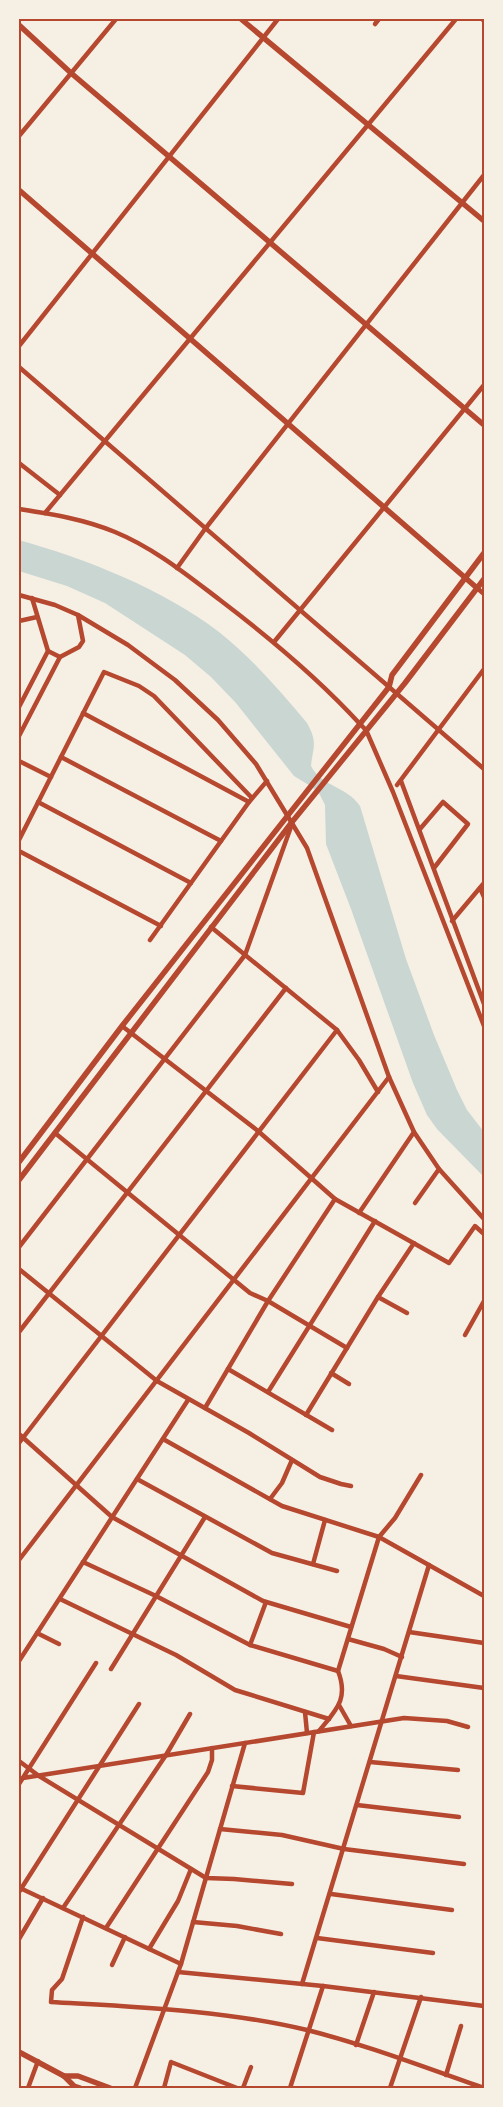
<svg xmlns="http://www.w3.org/2000/svg" width="503" height="2107" font-family="'Alegreya Sans',sans-serif">
	<rect width="100%" height="100%" fill="#f6efe4"/>
	<path fill="#c9d6d2" d="M 19,540 C 86,559 163,589 219,632 C 252,658 280,691 307,723 C 318,743 313,746 311,766 C 322,787 348,787 360,806 L 406,959 L 434,1035 L 457,1090 L 467,1110 L 484,1132 L 484,1177 L 437,1129 L 427,1115 L 413,1083 L 351,909 L 326,844 L 325,805 L 320,795 L 312,787 L 294,776 L 236,703 L 211,677 L 185,655 L 105,603 L 67,586 L 19,571 Z"/>
	<g fill="none" stroke-linecap="round" stroke-linejoin="round">
		<g stroke="#b5482f" stroke-width="4.5">
			<path d="M 482,19 L 484,21"/>
			<path d="M 375,24 L 379,19"/>
			<path d="M 19,136 L 116,19"/>
			<path d="M 19,346 L 278,19"/>
			<path d="M 19,367 L 484,769"/>
			<path d="M 19,463 L 60,495"/>
			<path d="M 19,509 C 51,514 84,519 115,532 C 154,548 187,575 220,600 C 270,638 317,677 360,724 L 366,730 L 393,792 L 484,1026"/>
			<path d="M 45,513 L 456,19"/>
			<path d="M 177,568 L 205,529 L 484,175"/>
			<path d="M 477,588 L 484,594"/>
			<path d="M 19,595 L 55,605 L 78,615 L 128,645 L 175,680 L 218,720 L 256,764 L 307,848 L 389,1077 L 414,1132 L 439,1169 L 484,1219"/>
			<path d="M 19,621 L 37,617"/>
			<path d="M 274,642 L 484,385"/>
			<path d="M 48,651 L 60,657"/>
			<path d="M 19,707 L 48,651 L 32,598"/>
			<path d="M 83,713 L 249,802"/>
			<path d="M 19,736 L 60,657 L 79,647 L 83,641 L 78,615"/>
			<path d="M 61,757 L 221,841"/>
			<path d="M 19,761 L 51,777"/>
			<path d="M 401,781 L 484,1004"/>
			<path d="M 397,785 L 484,669"/>
			<path d="M 38,802 L 191,883"/>
			<path d="M 420,829 L 443,802 L 468,824 L 434,868"/>
			<path d="M 19,840 L 104,672 L 139,686 L 154,696 L 252,798"/>
			<path d="M 19,851 L 161,926"/>
			<path d="M 480,888 L 484,897"/>
			<path d="M 452,921 L 484,883"/>
			<path d="M 211,927 L 337,1030 L 359,1060 L 378,1092"/>
			<path d="M 150,940 L 249,802 L 267,781"/>
			<path d="M 122,1026 L 258,1131 L 335,1199 L 449,1263 L 475,1226 L 484,1234"/>
			<path d="M 55,1133 L 250,1293 L 268,1301 L 347,1348"/>
			<path d="M 415,1203 L 439,1169"/>
			<path d="M 359,1213 L 414,1132"/>
			<path d="M 19,1247 L 245,955 L 292,824"/>
			<path d="M 19,1269 L 157,1381 L 249,1433 L 320,1477 L 341,1484 L 351,1486"/>
			<path d="M 378,1297 L 407,1313"/>
			<path d="M 19,1332 L 286,988"/>
			<path d="M 465,1335 L 484,1301"/>
			<path d="M 228,1369 L 332,1430"/>
			<path d="M 331,1373 L 349,1384"/>
			<path d="M 268,1392 L 375,1221"/>
			<path d="M 205,1408 L 268,1301 L 335,1199"/>
			<path d="M 306,1415 L 378,1297 L 414,1243"/>
			<path d="M 19,1434 L 112,1517 L 263,1601 L 351,1627"/>
			<path d="M 163,1439 L 282,1506 L 379,1537 L 484,1596"/>
			<path d="M 19,1443 L 337,1030"/>
			<path d="M 137,1479 L 272,1553 L 337,1571"/>
			<path d="M 270,1499 L 282,1483 L 292,1460"/>
			<path d="M 19,1560 L 389,1077"/>
			<path d="M 83,1562 L 156,1596 L 250,1645 L 338,1671"/>
			<path d="M 313,1564 L 325,1520"/>
			<path d="M 60,1599 L 176,1655 L 235,1690 L 329,1719"/>
			<path d="M 409,1632 L 484,1643"/>
			<path d="M 37,1633 L 59,1644"/>
			<path d="M 348,1639 L 384,1649 L 402,1657"/>
			<path d="M 250,1645 L 266,1602"/>
			<path d="M 19,1661 L 188,1400"/>
			<path d="M 111,1669 L 205,1517"/>
			<path d="M 396,1676 L 484,1688"/>
			<path d="M 339,1705 L 351,1726"/>
			<path d="M 305,1712 L 307,1733"/>
			<path d="M 319,1731 C 336,1710 349,1699 338,1671 L 379,1537 L 395,1518 L 421,1475"/>
			<path d="M 19,1761 L 39,1776 L 206,1878 L 234,1879 L 292,1884"/>
			<path d="M 370,1762 L 458,1770"/>
			<path d="M 23,1778 L 404,1718 L 447,1721 L 468,1727"/>
			<path d="M 19,1784 L 96,1663"/>
			<path d="M 232,1786 L 303,1793 L 314,1732"/>
			<path d="M 357,1805 L 459,1817"/>
			<path d="M 220,1829 L 282,1835 L 344,1849 L 464,1864"/>
			<path d="M 20,1888 L 181,1964"/>
			<path d="M 19,1892 L 139,1704"/>
			<path d="M 331,1894 L 452,1910"/>
			<path d="M 63,1908 L 166,1755 L 190,1714"/>
			<path d="M 83,1917 L 62,1979 L 52,1990 L 51,2002 C 137,2007 223,2010 307,2030 C 367,2045 426,2068 484,2088"/>
			<path d="M 193,1922 L 237,1926 L 281,1934"/>
			<path d="M 106,1928 L 208,1772 L 212,1760 L 212,1748"/>
			<path d="M 317,1938 L 433,1953"/>
			<path d="M 19,1939 L 43,1898"/>
			<path d="M 149,1949 L 178,1901 L 191,1869"/>
			<path d="M 112,1965 L 125,1937"/>
			<path d="M 178,1972 L 323,1986 L 484,2006"/>
			<path d="M 302,1984 L 429,1565"/>
			<path d="M 356,2045 L 374,1992"/>
			<path d="M 446,2075 L 461,2026"/>
			<path d="M 28,2088 L 38,2061"/>
			<path d="M 135,2088 L 181,1964 L 245,1743"/>
			<path d="M 164,2088 L 171,2062 L 237,2088"/>
			<path d="M 243,2088 L 251,2067"/>
			<path d="M 290,2088 L 323,1986"/>
			<path d="M 390,2088 L 421,1997"/>
		</g>
		<g stroke="#b5482f" stroke-width="5.5">
			<path d="M 241,19 L 484,221"/>
			<path d="M 19,25 L 71,73 L 484,425"/>
			<path d="M 19,190 L 477,588"/>
			<path d="M 19,1162 L 122,1026 L 389,687 L 392,675 L 484,553"/>
			<path d="M 19,1180 L 292,822 L 405,683 L 484,579"/>
			<path d="M 19,2052 L 64,2076 L 74,2086 L 80,2088"/>
			<path d="M 64,2076 L 78,2076 L 110,2088"/>
		</g>
	</g>
	<rect width="503" height="2107" fill="none" stroke="#f6efe4" stroke-width="40"/>
	<rect x="20" y="20" width="463" height="2067" fill="none" stroke="#b5482f" stroke-width="2"/>
</svg>
